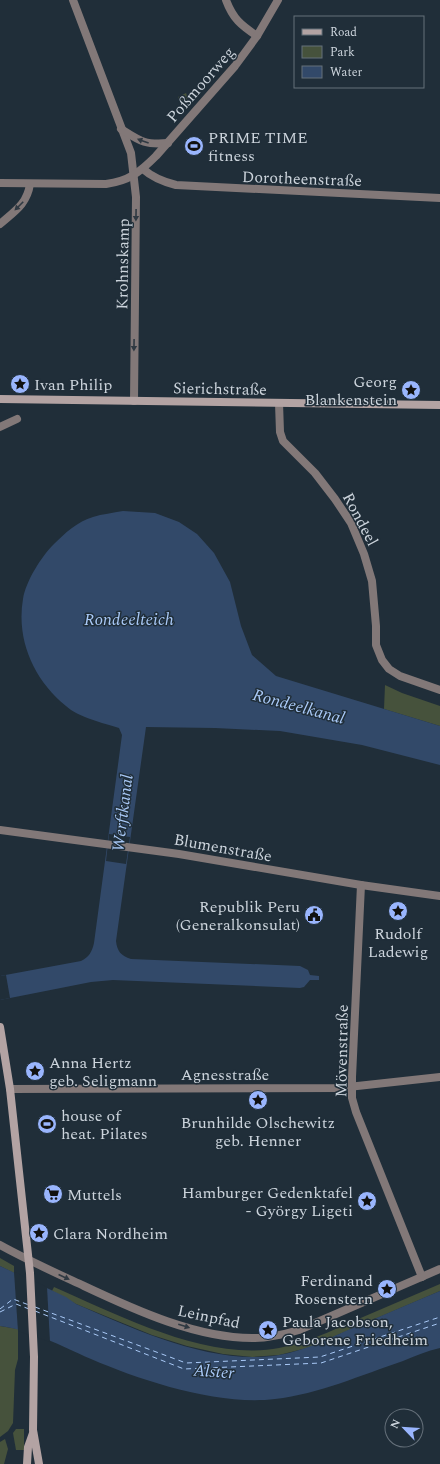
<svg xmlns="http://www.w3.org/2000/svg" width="440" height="1464" font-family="Spectral,serif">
	<rect width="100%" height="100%" fill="#202e39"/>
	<g fill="#46523c">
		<path d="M 186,93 L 188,98 L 181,106 L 178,97 Z"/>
		<path d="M 385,685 L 402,693 L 440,706 L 440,726 L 384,709 Z"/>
		<path d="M 0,1258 L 14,1266 L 14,1273 L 0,1266 Z"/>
		<path d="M 440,1284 L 440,1291 L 307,1348 L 279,1355 L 252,1357 L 223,1354 L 187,1346 L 152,1335 L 76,1304 L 52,1291 L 54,1287 C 118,1315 208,1362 279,1348 C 306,1343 331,1331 356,1320 C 384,1308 412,1296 440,1284 Z"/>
		<path d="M 0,1326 L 18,1329 L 18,1359 L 15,1370 L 13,1423 L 8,1431 L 0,1437 Z"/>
		<path d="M 16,1429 L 24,1429 L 24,1450 L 16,1450 L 13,1433 Z"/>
		<path d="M 5,1439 L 8,1449 L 4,1464 L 0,1464 L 0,1442 Z"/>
	</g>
	<g fill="#324969">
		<path d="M 123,511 L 155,513 L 179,522 L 197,534 L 214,553 L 230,582 L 241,626 L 252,655 L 276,676 L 440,726 L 440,765 L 362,745 L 280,731 L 215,728 L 146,727 L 116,941 C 117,951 121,956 131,959 L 300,966 L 308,970 L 310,975 L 319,976 L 319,980 L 310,980 L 304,987 L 300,988 L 113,980 L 91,982 L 0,1000 L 0,976 L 81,961 C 89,957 92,952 94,943 L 122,735 L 119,728 C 103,723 78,717 66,706 C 34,680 16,640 23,599 C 26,581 41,557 54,544 C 64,534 78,521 93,517 C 102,514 113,513 123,511 Z"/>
		<path d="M 0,1266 L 66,1297 L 76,1304 C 136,1330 213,1366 279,1355 C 303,1351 326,1340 348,1330 C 379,1317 409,1304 440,1291 L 440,1348 C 427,1351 415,1356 403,1361 C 361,1375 319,1394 275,1399 C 219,1406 142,1381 91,1359 C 59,1345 35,1331 0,1326 Z"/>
	</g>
	<g fill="#202e39">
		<path d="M 109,834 L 130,837 L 126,864 L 106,861 Z"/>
		<path d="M 6,975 L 10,998 L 0,1000 L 0,976 Z"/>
		<path d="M 14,1272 L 47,1287 L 50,1342 L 18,1331 Z"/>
	</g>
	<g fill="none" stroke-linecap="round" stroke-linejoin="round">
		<g stroke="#a9c9f7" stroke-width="1" stroke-dasharray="5 4" stroke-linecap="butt">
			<path d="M 35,1307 L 186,1363 L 320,1357 L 440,1317"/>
			<path d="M 0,1309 L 13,1299 L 29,1305"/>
			<path d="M 35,1311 L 184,1369 L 321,1363 L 440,1323"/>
			<path d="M 0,1312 L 16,1304 L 29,1309"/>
		</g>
		<g stroke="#827878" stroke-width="8">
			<path d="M 73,0 L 131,153 L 136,197 L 134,401"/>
			<path d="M 226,0 C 233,19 241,25 257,36"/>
			<path d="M 121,129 C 140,141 144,145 168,143"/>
			<path d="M 143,169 C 153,178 164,182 176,185 L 440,198"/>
			<path d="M 0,224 C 15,211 27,204 30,184"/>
			<path d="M 279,403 L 280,432 L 283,441 L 315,473 L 335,499 L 351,523 L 364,554 L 372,581 L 376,626 L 376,645 L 382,660 L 389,669 L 400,676 L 440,690"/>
			<path d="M 0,427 L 17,419"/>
			<path d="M 0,830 L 179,854 L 361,885 L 440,896"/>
			<path d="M 361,885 L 352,1077 L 352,1098 L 356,1112 L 422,1277"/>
			<path d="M 10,1089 L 339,1088 L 440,1077"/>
			<path d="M 0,1245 C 27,1260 56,1273 84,1286 C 135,1310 198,1339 255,1338 C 270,1338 285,1334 299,1330 L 440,1269"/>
		</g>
		<path stroke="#827878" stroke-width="8" d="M 0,183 L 106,184 C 129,181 140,172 156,156 L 235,66 L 257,36 L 278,0"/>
		<g stroke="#b3a3a3" stroke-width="8">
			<path d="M 0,399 L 440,405"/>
			<path d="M 0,1027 L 10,1089 L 30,1273 L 34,1357 L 33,1430 L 39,1464"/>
			<path d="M 27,1464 L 28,1447 L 33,1433"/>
		</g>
	</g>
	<defs><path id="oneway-solid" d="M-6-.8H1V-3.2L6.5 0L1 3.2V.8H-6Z"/></defs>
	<g fill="#2f3942">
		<use href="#oneway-solid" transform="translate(143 141) rotate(-160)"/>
		<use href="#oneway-solid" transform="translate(19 206) rotate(135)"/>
		<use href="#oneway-solid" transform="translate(136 215) rotate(91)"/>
		<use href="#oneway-solid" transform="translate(134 345) rotate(91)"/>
		<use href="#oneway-solid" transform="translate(64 1277) rotate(25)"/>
		<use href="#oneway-solid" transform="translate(184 1326) rotate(17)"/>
	</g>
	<defs>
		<g id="stadium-disc" transform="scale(1)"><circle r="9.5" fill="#99b5fd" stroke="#202e39"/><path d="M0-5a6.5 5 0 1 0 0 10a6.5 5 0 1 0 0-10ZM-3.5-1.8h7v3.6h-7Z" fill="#111"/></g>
		<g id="sight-disc" transform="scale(1)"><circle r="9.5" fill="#99b5fd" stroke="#202e39"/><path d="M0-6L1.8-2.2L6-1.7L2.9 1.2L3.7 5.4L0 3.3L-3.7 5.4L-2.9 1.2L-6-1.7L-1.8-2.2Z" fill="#111"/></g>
		<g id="civic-disc" transform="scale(1)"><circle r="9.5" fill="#99b5fd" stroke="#202e39"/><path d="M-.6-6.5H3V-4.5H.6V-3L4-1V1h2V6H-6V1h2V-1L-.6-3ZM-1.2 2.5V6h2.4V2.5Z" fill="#111"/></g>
		<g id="supermarket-disc" transform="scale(1)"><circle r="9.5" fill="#99b5fd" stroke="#202e39"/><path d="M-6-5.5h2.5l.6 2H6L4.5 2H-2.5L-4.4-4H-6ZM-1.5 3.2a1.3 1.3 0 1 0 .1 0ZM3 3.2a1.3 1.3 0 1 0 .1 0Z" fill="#111"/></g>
	</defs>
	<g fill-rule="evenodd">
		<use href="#stadium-disc" x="194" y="146"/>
		<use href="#sight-disc" x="20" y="384"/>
		<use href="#sight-disc" x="411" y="390"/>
		<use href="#sight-disc" x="398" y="911"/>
		<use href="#civic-disc" x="314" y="915"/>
		<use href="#sight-disc" x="35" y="1071"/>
		<use href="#sight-disc" x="258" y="1100"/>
		<use href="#stadium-disc" x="47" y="1124"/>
		<use href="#supermarket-disc" x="53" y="1194"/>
		<use href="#sight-disc" x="367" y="1201"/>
		<use href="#sight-disc" x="39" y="1233"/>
		<use href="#sight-disc" x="387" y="1289"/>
		<use href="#sight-disc" x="268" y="1330"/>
	</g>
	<g text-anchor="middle" stroke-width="3" stroke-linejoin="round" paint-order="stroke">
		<g font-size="16" fill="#ccd4dc" stroke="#202e39">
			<text transform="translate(200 84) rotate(-49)" y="6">Poßmoorweg</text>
			<text transform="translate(302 178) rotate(2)" y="6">Dorotheenstraße</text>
			<text transform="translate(122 264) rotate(-89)" y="6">Krohnskamp</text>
			<text transform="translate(220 388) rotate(1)" y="6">Sierichstraße</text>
			<text transform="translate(361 519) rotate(62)" y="6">Rondeel</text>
			<text transform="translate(223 847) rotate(10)" y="6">Blumenstraße</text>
			<text transform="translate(341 1051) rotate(-89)" y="6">Mövenstraße</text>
			<text x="225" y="1080">Agnesstraße</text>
			<text transform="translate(209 1316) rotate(12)" y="6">Leinpfad</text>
		</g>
		<g font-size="16" fill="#ccd4dc" stroke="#202e39" text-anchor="start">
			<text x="208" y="143">PRIME TIME<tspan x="208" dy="18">fitness</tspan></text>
			<text x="397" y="387" text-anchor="end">Georg<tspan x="397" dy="18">Blankenstein</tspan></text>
			<text x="34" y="390">Ivan Philip</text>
			<text x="300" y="912" text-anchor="end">Republik Peru<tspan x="300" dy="18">(Generalkonsulat)</tspan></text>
			<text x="398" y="939" text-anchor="middle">Rudolf<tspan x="398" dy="18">Ladewig</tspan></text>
			<text x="49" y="1068">Anna Hertz<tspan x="49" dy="18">geb. Seligmann</tspan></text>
			<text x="61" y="1121">house of<tspan x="61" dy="18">heat. Pilates</tspan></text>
			<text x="258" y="1128" text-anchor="middle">Brunhilde Olschewitz<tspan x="258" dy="18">geb. Henner</tspan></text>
			<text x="353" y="1198" text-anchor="end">Hamburger Gedenktafel<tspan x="353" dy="18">- György Ligeti</tspan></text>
			<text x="67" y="1200">Muttels</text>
			<text x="53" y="1239">Clara Nordheim</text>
			<text x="373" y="1286" text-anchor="end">Ferdinand<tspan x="373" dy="18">Rosenstern</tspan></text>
			<text x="282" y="1327">Paula Jacobson,<tspan x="282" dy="18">Geborene Friedheim</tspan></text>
		</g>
		<g font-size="17" font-style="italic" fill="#a9c9f7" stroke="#202e39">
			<text x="129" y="625">Rondeelteich</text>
			<text transform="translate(299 706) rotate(15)" y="6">Rondeelkanal</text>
			<text transform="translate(122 813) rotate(-83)" y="6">Werftkanal</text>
			<text transform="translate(214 1371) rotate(4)" y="6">Alster</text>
		</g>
	</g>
	<rect x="294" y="16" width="130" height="72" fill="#202e39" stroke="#65707a"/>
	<rect x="302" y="29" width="20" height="6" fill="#b3a3a3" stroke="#65707a"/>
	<text x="330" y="36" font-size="12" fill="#ccd4dc">Road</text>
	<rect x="302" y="46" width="20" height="12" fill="#46523c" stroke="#65707a"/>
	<text x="330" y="56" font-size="12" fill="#ccd4dc">Park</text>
	<rect x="302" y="66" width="20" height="12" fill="#324969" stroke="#65707a"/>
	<text x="330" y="76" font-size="12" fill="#ccd4dc">Water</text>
	<g transform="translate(404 1428) rotate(295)"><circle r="19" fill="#202e39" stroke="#65707a"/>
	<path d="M0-3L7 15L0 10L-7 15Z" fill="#99b5fd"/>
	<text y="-6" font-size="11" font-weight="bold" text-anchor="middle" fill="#ccd4dc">N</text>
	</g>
</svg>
